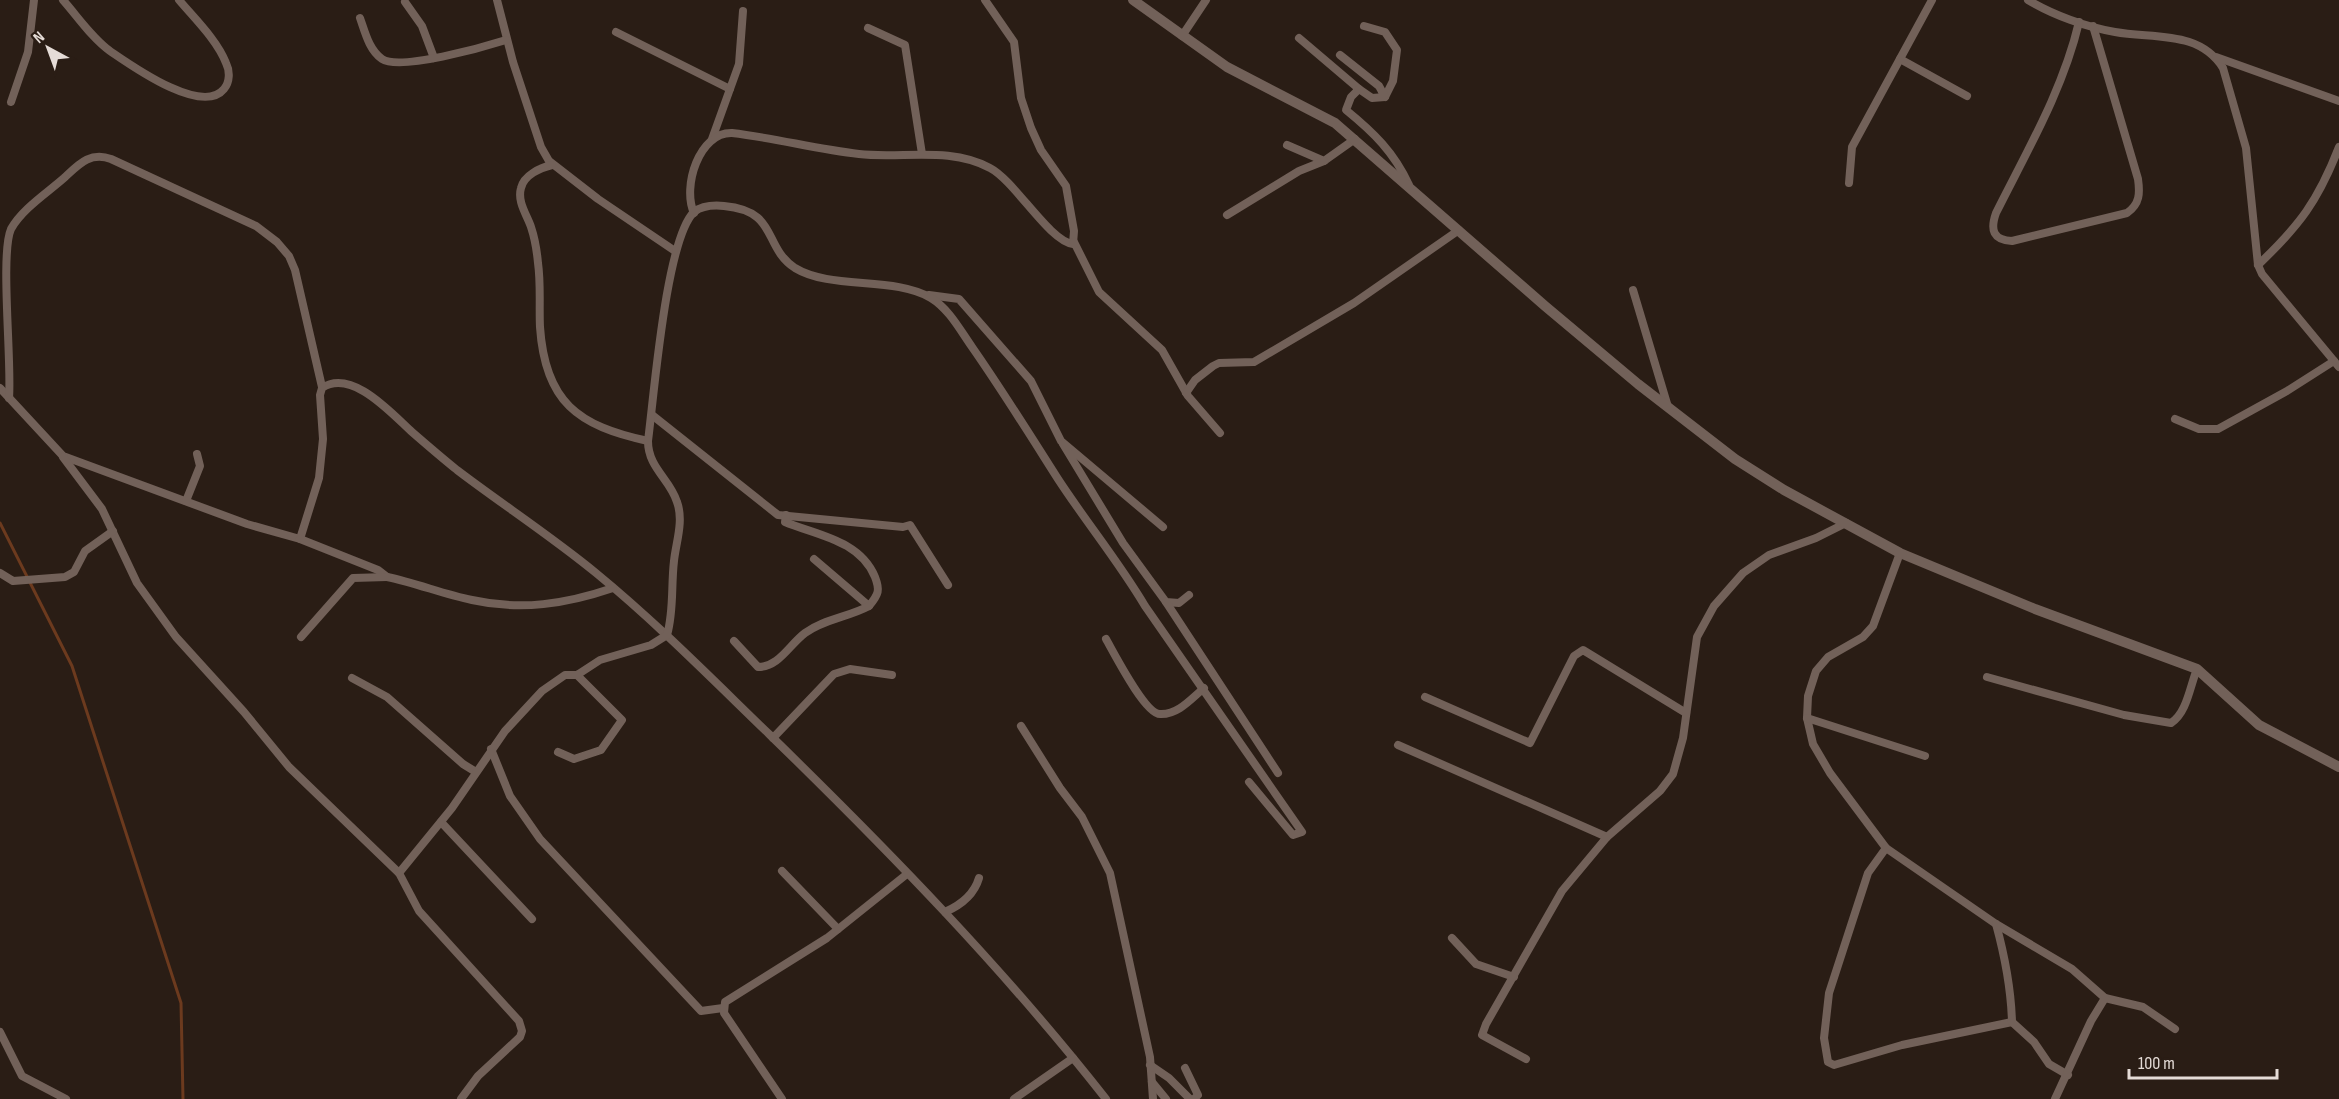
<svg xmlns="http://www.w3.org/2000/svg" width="2339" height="1099" font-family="'Sofia Sans Condensed',sans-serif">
	<rect width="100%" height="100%" fill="#2a1d15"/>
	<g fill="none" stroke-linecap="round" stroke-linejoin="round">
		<path stroke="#6c3a1e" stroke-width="3" d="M 0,523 L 72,666 L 181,1003 L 183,1099"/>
		<g stroke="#726159" stroke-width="8">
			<path d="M 63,0 C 78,17 92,38 110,51 C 132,66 202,116 224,89 C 230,82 230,71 226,63 C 217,40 195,19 179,0"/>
			<path d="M 497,0 L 513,62 L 541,147 L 549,161 L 598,199 L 675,251"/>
			<path d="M 2028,0 C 2053,15 2086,27 2115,32 C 2154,39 2199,30 2223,68 L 2246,148 L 2258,265 L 2262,274 L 2339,367"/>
			<path d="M 405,2 L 422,26 L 434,58"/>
			<path d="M 360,18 C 365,32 369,50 382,59 C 400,71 484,47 506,40"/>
			<path d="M 2079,22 C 2063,90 2027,151 1996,213 C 1990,230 1993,240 2012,241 L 2127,213 C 2140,204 2140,193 2138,179 L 2093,26"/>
			<path d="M 1364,26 L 1385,32 L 1397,50 L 1393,81 L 1385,97"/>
			<path d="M 868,28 L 905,45 L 922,154"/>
			<path d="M 616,32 L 730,89 L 712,139"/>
			<path d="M 1182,36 L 1206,0"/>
			<path d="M 1299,38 L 1359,89 L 1351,97 L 1346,110 C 1373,132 1394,152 1409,185"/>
			<path d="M 1340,55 L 1379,86 L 1385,97 L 1372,98 L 1359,89"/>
			<path d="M 2216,57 L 2339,101"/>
			<path d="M 1900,59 L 1967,96"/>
			<path d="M 730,89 L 739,64 L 743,11"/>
			<path d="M 11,102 L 28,52 L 34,0"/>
			<path d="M 1287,145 L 1324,161 L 1355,139"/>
			<path d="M 552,165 C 540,168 524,175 521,188 C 517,202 527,215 531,227 C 535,239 537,252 538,263 C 541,284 539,306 540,327 C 545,402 578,426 648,441"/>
			<path d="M 1849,183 L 1852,147 L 1932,0"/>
			<path d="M 694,213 C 682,187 699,132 732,133 C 775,138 816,149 859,154 C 901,159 950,146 990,168 C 1015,181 1049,241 1073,244 L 1074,231 L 1066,186 L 1041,150 L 1031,128 L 1021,98 L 1014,42 L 985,0"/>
			<path d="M 1227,215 L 1299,171 L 1324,161"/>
			<path d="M 1074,242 L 1099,292 L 1162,350 L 1188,396 L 1220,433"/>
			<path d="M 2258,265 C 2300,225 2318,201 2339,147"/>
			<path d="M 1633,290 L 1668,407"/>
			<path d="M 929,295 L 959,299 L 1031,381 L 1061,441 L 1163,527"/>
			<path d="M 0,388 L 63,456 L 247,524 L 300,539 L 319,478 L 323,439 L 320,395 L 322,388 C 352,368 392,414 412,432 C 427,445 442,458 457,470 C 503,505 551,536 596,573 C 657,623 713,680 770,735 C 888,850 1004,969 1106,1099"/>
			<path d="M 1186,393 L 1195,380 L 1213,366 L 1219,363 L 1254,362 L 1354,303 L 1459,230"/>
			<path d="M 9,398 C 12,362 0,254 11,229 C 22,209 47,193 64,178 C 78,165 90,151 111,159 L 256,226 L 277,242 L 289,256 L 295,270 L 322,387"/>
			<path d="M 652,415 L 778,515 L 903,527 L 910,525 L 948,585"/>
			<path d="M 2175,419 L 2199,429 L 2218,429 L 2287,391 L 2334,361"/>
			<path d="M 1063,444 L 1123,543 L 1166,602 L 1179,603 L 1189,595"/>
			<path d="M 63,457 L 102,509 L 137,583 L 176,637 L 244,712 L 289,767 L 399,873 L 419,911 L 519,1021 L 522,1031 L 520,1037 L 478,1076 L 461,1099"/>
			<path d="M 186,501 L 200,466 L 197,454"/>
			<path d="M 786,515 L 785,522 C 816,535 860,540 875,577 C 880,590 879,594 869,606 L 814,559"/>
			<path d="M 300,539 L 378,570 L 387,577 C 416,583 443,594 472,600 C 521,611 566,604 613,588"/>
			<path d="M 1900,553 L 1873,626 L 1863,637 L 1828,657 L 1816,671 L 1808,696 L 1807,718 L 1813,744 L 1830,773 L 1886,848 L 1996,924 L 2072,969 L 2105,998 L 2143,1007 L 2175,1029"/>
			<path d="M 0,573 L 13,581 L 65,577 L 74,572 L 85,551 L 113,531"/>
			<path d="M 1166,602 L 1278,773"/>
			<path d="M 301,637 L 353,578 L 387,577"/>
			<path d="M 1106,639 C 1114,653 1145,714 1160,714 C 1178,715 1192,698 1204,688"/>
			<path d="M 734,641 L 758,667 C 779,667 789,645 805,633 C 824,619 849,617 869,606"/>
			<path d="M 1987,677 L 2124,715 L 2171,723 C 2187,713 2190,686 2197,669"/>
			<path d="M 352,678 L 387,697 L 463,764 L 476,772"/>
			<path d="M 1425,697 L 1530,743 L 1574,656 L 1583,650 L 1686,713"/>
			<path d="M 1807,718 L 1925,756"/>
			<path d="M 1021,726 L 1060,788 L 1082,817 L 1110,873 L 1150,1057 L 1153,1099"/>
			<path d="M 773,738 L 834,674 L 850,669 L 892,675"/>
			<path d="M 1398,745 L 1607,837"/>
			<path d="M 491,749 L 510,796 L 540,839 L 701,1011 L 723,1008"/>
			<path d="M 558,752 L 574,759 L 601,750 L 622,720 L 577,675"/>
			<path d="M 441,822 L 532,919"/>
			<path d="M 1886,848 L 1868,873 L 1829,993 L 1824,1038 L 1828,1062 L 1834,1065 L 1902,1045 L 2012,1022"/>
			<path d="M 782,871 L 838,929"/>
			<path d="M 399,873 L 452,808 L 505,731 L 542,691 L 565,675 L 577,675 L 600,660 L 651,645 L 667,635 C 674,611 671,586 674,561 C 676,542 684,521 677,502 C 670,479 648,468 648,441 C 654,396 666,239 694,212 C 703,205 714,205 724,206 C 779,211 762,246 795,268 C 831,290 894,276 931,298 C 949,309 960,330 972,347 C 1002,390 1030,435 1058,479 C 1086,522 1119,562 1145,606 L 1302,832 L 1293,835 L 1249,782"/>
			<path d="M 945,912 C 961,905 974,895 979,878"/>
			<path d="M 1996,924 C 2005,957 2011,987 2012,1022 L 2034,1042 L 2049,1064 L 2068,1075"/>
			<path d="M 1452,938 L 1476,964 L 1514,977"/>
			<path d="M 0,1032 L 22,1076 L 66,1099"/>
			<path d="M 1526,1059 L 1482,1035 L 1486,1024 L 1562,891 L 1607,837 L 1660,791 L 1673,774 L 1683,738 L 1697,637 L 1714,606 L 1743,573 L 1769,555 L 1816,538 L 1846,523"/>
			<path d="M 1150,1065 L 1169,1078 L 1190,1099"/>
			<path d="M 1185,1068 L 1198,1095 L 1194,1099"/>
			<path d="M 1152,1082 L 1166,1099"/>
			<path d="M 782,1099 L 724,1013 L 725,1002 L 827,938 L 907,874"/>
			<path d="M 1014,1099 L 1073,1058"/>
			<path d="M 2055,1099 L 2091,1021 L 2105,998"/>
		</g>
		<path stroke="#726159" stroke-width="10" d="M 1133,0 L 1227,67 L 1335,123 L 1545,306 L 1638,384 L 1735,459 L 1784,490 L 1900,553 L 2035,609 L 2197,669 L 2259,725 L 2339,767"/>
	</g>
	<g transform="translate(48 48) rotate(319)" stroke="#2a1d15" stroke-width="4.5" paint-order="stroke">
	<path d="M0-4.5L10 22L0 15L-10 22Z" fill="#e5dcd7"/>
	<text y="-9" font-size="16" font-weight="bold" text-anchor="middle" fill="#e5dcd7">N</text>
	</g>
	<path d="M2129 1069v9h148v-9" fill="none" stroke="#e5dcd7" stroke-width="3"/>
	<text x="2138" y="1069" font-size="18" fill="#e5dcd7" stroke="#2a1d15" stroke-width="4.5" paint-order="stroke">100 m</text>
</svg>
